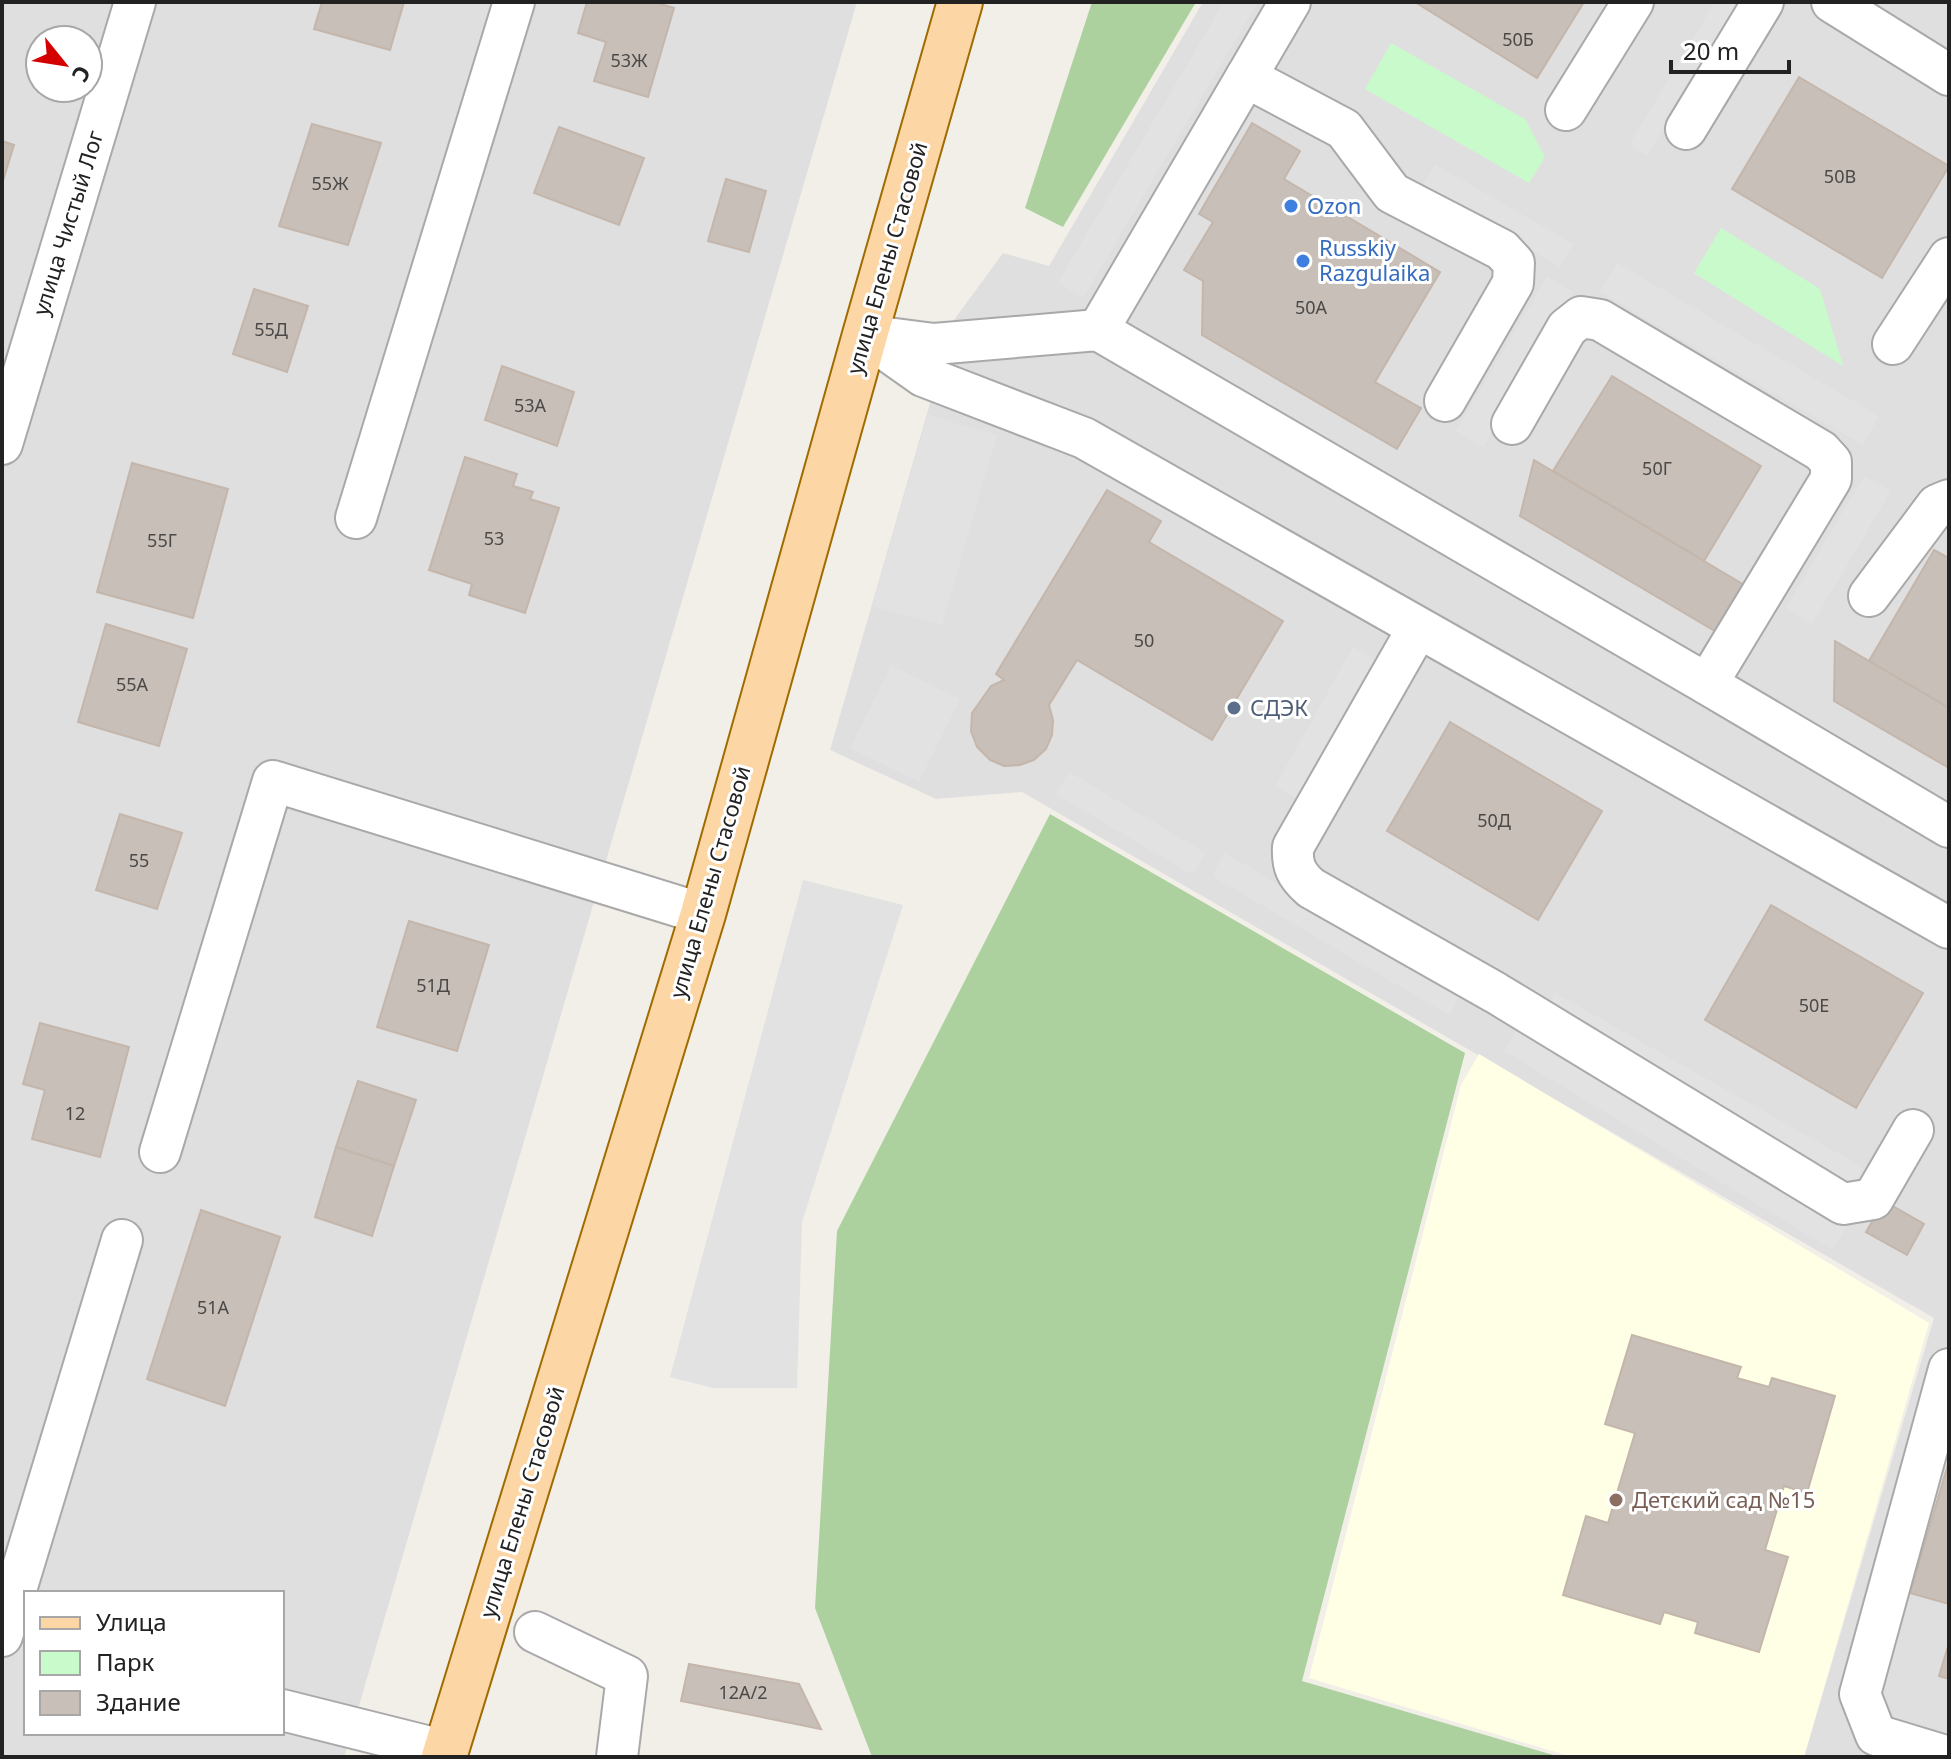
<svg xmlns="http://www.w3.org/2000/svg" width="1951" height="1759" font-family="'Noto Sans',sans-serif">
	<rect width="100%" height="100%" fill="#f2efe9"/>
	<g fill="#e0dfdf" fill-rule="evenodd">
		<path d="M 2,2 L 857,2 L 344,1757 L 2,1757 ZM 40,40 L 88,40 L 88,88 L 40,88 ZM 26,1593 L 282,1593 L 282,1733 L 26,1733 Z"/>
		<path d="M 1203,2 L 1949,2 L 1949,1757 L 1804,1757 L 1934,1318 L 1022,792 L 936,799 L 830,750 L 954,320 L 1003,253 L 1049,266 Z"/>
	</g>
	<path fill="#ffffe5" d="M 1479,1054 L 1929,1323 L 1804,1757 L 1572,1757 L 1309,1678 L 1461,1085 Z"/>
	<g fill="#add19e">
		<path d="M 1092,2 L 1196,2 L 1063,227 L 1025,208 Z"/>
		<path d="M 1050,814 L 1465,1053 L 1302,1681 L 1560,1757 L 872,1757 L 815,1608 L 837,1231 Z"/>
	</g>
	<g fill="#c8facc">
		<path d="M 1391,43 L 1525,119 L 1545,157 L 1529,183 L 1365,89 Z"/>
		<path d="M 1721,228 L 1820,289 L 1843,366 L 1694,273 Z"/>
	</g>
	<g fill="#e2e2e2">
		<path d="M 1224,2 L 1258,2 L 1083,298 L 1058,282 Z"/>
		<path d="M 1715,2 L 1740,2 L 1647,156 L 1629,145 Z"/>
		<path d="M 1435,164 L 1573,244 L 1560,267 L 1422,187 Z"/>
		<path d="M 1617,263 L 1879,416 L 1863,445 L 1600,292 Z"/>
		<path d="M 1547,277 L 1573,292 L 1483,447 L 1456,431 Z"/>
		<path d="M 928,415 L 997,435 L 942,625 L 872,606 Z"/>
		<path d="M 1864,476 L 1891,491 L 1812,624 L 1786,608 Z"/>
		<path d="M 1353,647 L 1376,660 L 1297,799 L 1275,786 Z"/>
		<path d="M 891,665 L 960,699 L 919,782 L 850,748 Z"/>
		<path d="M 1069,772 L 1206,853 L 1193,875 L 1055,794 Z"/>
		<path d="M 1225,853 L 1462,992 L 1449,1015 L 1212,876 Z"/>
		<path d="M 803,880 L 903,905 L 802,1222 L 797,1388 L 713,1388 L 670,1377 Z"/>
		<path d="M 1555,993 L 1864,1168 L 1849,1193 L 1543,1015 Z"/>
		<path d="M 1519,1026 L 1848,1224 L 1833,1250 L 1504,1051 Z"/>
	</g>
	<g fill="#c7bfb8" stroke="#c4b6ab" stroke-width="2">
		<path d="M 322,2 L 404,2 L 390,50 L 314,29 Z"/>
		<path d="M 587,2 L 654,2 L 674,8 L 648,97 L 594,81 L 606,42 L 578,33 Z"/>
		<path d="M 1415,2 L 1584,2 L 1537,78 Z"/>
		<path d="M 1799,77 L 1949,166 L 1882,278 L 1732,189 Z"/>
		<path d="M 1252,123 L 1300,151 L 1284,179 L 1440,272 L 1375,382 L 1421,408 L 1397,449 L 1202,335 L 1203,281 L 1184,270 L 1213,222 L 1199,214 Z"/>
		<path d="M 312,124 L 381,143 L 348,245 L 279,226 Z"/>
		<path d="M 559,127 L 644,158 L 619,225 L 534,193 Z"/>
		<path d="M 2,141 L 14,145 L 2,184 Z"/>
		<path d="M 726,179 L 766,191 L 749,252 L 708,241 Z"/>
		<path d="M 254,289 L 308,306 L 287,372 L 233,354 Z"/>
		<path d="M 502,366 L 574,392 L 557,446 L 485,420 Z"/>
		<path d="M 1612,376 L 1761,466 L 1704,561 L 1553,471 Z"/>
		<path d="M 465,457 L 517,474 L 513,486 L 533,492 L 530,499 L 559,508 L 525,613 L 469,595 L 472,584 L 429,570 Z"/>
		<path d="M 1534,460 L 1746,586 L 1718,633 L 1520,516 Z"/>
		<path d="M 132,463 L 228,489 L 193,618 L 97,592 Z"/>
		<path d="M 1107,490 L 1161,521 L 1149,542 L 1283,621 L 1212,740 L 1077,660 L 1049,705 L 1053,720 L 1052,735 L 1046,749 L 1034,760 L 1020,765 L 1004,766 L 990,760 L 977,747 L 971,731 L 972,713 L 991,686 L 1004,680 L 996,674 Z"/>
		<path d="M 1934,550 L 1949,558 L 1949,708 L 1869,661 Z"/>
		<path d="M 106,624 L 187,649 L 159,746 L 78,722 Z"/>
		<path d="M 1835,641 L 1949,708 L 1949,768 L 1834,701 Z"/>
		<path d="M 1450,722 L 1602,811 L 1538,920 L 1387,831 Z"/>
		<path d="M 120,814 L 182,833 L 157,909 L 96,890 Z"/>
		<path d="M 1771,905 L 1923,993 L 1856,1108 L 1705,1020 Z"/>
		<path d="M 409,921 L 489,945 L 457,1051 L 377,1027 Z"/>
		<path d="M 40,1023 L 129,1047 L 100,1157 L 32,1139 L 45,1090 L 23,1084 Z"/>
		<path d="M 358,1081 L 416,1100 L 394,1166 L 336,1147 Z"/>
		<path d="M 336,1147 L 394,1166 L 372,1236 L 315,1217 Z"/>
		<path d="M 1884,1201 L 1924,1224 L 1907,1255 L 1866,1232 Z"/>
		<path d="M 201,1210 L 280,1237 L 225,1406 L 147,1379 Z"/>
		<path d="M 1632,1335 L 1741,1367 L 1737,1378 L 1769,1387 L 1772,1378 L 1835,1396 L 1807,1493 L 1784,1486 L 1765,1550 L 1788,1557 L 1759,1652 L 1695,1633 L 1698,1622 L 1664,1612 L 1660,1624 L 1563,1595 L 1586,1516 L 1608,1523 L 1635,1433 L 1605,1424 Z"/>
		<path d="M 1949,1461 L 1949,1604 L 1910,1593 Z"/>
		<path d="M 1949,1643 L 1949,1679 L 1939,1676 Z"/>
		<path d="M 689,1664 L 799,1684 L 821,1729 L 681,1701 Z"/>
	</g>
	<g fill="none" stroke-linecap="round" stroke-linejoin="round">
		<g stroke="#a9a9a9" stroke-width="44">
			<g id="minor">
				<path d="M 1832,2 L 1949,75"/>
				<path d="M 1246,77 L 1344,129 L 1392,193 L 1502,250 L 1514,263 L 1513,283 L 1445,401"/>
				<path d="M 1566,110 L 1633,2"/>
				<path d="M 1686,129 L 1763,2"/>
				<path d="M 1098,330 L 1290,2"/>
				<path d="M 865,335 L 923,376 L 1084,438 L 1949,928"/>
				<path d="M 872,336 L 934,344 L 1098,330 L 1707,684 L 1949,827"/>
				<path d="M 1893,344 L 1949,258"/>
				<path d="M 1512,424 L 1567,328 L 1581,317 L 1600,320 L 1821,451 L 1831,462 L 1831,479 L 1707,684"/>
				<path d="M 2,444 L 135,2"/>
				<path d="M 356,518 L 514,2"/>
				<path d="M 1869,596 L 1937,505 L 1949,500"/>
				<path d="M 1418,628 L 1293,847 C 1292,866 1296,875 1311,888 L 1496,993 L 1843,1204 L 1873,1199 L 1913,1130"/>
				<path d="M 160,1152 L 273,781 L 703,914"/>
				<path d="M 1949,1369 L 1860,1694 L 1876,1735 L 1949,1757"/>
				<path d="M 535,1632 L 627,1676 L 617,1757"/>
				<path d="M 2,1636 L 122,1240"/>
				<path d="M 282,1710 L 446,1751"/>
			</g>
		</g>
		<g stroke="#a06b00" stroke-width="48">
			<path id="major" d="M 444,1757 L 703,914 L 865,335 L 960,2"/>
		</g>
		<use href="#minor" stroke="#fff" stroke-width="40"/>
		<use href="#major" stroke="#fcd6a4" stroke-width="44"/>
	</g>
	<g fill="#3f7fe0" stroke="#fff" stroke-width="3">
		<circle cx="1291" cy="206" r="8"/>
		<circle cx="1303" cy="261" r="8"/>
	</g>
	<circle fill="#5c6f8a" stroke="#fff" stroke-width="3" cx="1234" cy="708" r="8"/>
	<circle fill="#8d6e63" stroke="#fff" stroke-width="3" cx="1616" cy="1500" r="8"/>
	<g text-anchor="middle" stroke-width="6" stroke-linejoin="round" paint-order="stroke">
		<g font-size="18" fill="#4b4948">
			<text x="1518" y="46">50Б</text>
			<text x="629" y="67">53Ж</text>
			<text x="1840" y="183">50В</text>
			<text x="330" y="190">55Ж</text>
			<text x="1311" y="314">50А</text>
			<text x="271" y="336">55Д</text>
			<text x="530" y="412">53А</text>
			<text x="1657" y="475">50Г</text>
			<text x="494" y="545">53</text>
			<text x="162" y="547">55Г</text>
			<text x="1144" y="647">50</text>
			<text x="132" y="691">55А</text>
			<text x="1494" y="827">50Д</text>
			<text x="139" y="867">55</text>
			<text x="433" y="992">51Д</text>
			<text x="1814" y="1012">50Е</text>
			<text x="75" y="1120">12</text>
			<text x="213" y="1314">51А</text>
			<text x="743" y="1699">12А/2</text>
		</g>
		<g font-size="22" fill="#366cbe" stroke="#fff" text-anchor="start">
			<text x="1307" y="214">Ozon</text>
			<text x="1319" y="256">Russkiy<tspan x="1319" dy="25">Razgulaika</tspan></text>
		</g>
		<g font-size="22" fill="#222" stroke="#fff">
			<text transform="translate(68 223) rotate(-73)" y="8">улица Чистый Лог</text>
			<text transform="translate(887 258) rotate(-74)" y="8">улица Елены Стасовой</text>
			<text transform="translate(710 882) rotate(-74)" y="8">улица Елены Стасовой</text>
			<text transform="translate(522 1502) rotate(-73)" y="8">улица Елены Стасовой</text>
		</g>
		<g font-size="22" fill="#4e5e75" stroke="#fff" text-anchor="start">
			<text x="1250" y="716">СДЭК</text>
		</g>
		<g font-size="22" fill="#785e54" stroke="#fff" text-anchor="start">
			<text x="1632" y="1508">Детский сад №15</text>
		</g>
	</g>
	<rect width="1951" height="1759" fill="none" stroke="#222222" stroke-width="8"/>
	<rect x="24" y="1591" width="260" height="144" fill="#ffffff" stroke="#a7a7a7" stroke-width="2"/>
	<rect x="40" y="1617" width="40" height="12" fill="#fcd6a4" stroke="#a7a7a7" stroke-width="2"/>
	<text x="96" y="1631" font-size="24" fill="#222222">Улица</text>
	<rect x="40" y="1651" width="40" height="24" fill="#c8facc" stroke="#a7a7a7" stroke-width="2"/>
	<text x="96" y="1671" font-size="24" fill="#222222">Парк</text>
	<rect x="40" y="1691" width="40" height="24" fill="#c7bfb8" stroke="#a7a7a7" stroke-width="2"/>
	<text x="96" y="1711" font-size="24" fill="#222222">Здание</text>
	<g transform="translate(64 64) rotate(120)"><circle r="38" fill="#ffffff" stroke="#a7a7a7" stroke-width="2"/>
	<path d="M0-6L14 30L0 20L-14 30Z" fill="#d40000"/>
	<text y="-12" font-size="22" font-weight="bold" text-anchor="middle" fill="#222222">С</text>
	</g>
	<path d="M1671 60v12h118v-12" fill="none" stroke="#222222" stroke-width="4"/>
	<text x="1683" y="60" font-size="24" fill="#222222" stroke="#ffffff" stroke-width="6" paint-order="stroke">20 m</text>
</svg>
